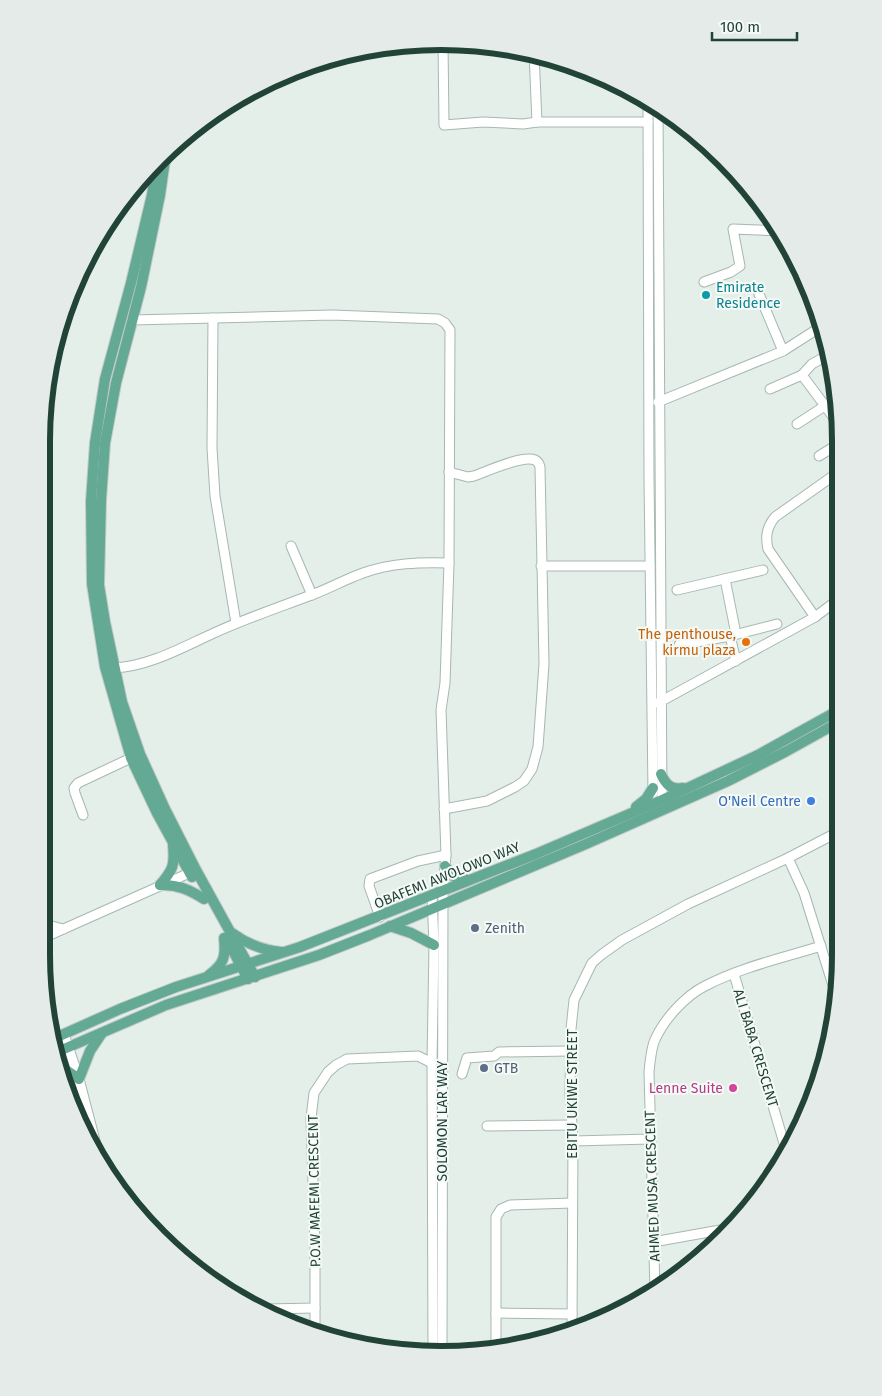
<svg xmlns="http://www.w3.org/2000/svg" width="882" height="1396" font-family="'Fira Sans',sans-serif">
	<rect width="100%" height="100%" fill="#e4efe9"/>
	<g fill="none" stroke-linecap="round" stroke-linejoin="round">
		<path stroke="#86d1d9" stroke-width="10" d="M 44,475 L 46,474 L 44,435"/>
		<g stroke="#a6b8b0" stroke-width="11">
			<g id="minor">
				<path d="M 443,43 L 444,125 L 483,122 L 523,124 L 537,122"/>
				<path d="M 534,53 L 537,122 L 648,122"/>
				<path d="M 648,101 L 649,478 L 653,793"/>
				<path d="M 658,107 L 662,805"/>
				<path d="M 704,282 L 731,272 L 740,266 L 733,229 L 780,231"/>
				<path d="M 759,294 L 783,351"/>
				<path d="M 213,318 L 212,448 L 215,496 L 236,623"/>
				<path d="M 132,320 L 332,315 L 438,319 L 445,323 L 450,330 L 449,563 L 445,683 L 441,710 L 446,855 L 443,890 L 442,1351"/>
				<path d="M 802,375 L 812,364 L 828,355"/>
				<path d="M 770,389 L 802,375 L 840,426"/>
				<path d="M 658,402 L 783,351 L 822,326"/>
				<path d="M 797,424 L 837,398"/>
				<path d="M 819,456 L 840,443"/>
				<path d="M 291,546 L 312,595"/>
				<path d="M 541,566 L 650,566"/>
				<path d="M 725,579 L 736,634"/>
				<path d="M 677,590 L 763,570"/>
				<path d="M 815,617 L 768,549 C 765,536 767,527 775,517 L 840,471"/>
				<path d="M 730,636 L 736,661"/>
				<path d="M 679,645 L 730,636 L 777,624"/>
				<path d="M 114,668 C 150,666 183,647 214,633 C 247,618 280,607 314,594 C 330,588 346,579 363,573 C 391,563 419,562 449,563"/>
				<path d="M 658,703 L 815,617 L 839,599"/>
				<path d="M 444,809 L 487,801 L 515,787 L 524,781 L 532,769 L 538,747 L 544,664 L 540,467 C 539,464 539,462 535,460 C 522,455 488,471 474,476 L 468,477 L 449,472"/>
				<path d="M 83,815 L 75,793 L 74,788 L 78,783 L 131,758"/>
				<path d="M 788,858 L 804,893 L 837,998"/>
				<path d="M 432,895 L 434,945 L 432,1063 L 433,1352"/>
				<path d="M 380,917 L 369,886 L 370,879 L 418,861 L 446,855"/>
				<path d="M 41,923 L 63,929"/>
				<path d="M 41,939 L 196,870"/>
				<path d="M 734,974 L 786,1150"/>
				<path d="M 64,1034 L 79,1079 L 100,1160"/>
				<path d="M 462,1074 L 467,1058 L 494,1056 L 499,1052 L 571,1051"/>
				<path d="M 487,1126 L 572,1125"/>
				<path d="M 573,1141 L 651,1139"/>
				<path d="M 653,1242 L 726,1229"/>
				<path d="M 655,1291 L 649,1072 C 650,1061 651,1051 654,1042 C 663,1020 685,996 705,986 C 741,967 783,958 821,946"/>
				<path d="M 266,1309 L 315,1308"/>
				<path d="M 496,1313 L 572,1314"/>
				<path d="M 572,1329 L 573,1141 L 570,1094 L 571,1029 L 574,1000 L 592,963 L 601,955 L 622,940 L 688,904 L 788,858 L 838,832"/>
				<path d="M 315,1334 L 315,1247 L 311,1118 L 314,1093 L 328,1072 L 336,1065 L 347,1059 L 418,1056 L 432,1063"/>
				<path d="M 496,1346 L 496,1217 L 501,1209 L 510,1205 L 572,1203"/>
			</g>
		</g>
		<g stroke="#c1cac7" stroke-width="12">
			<g id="major">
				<path d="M 166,153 L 160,195 L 141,287 L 116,383 L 105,443 L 101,500 L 99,585 L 105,622 L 122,702 L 140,754 L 165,809 L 196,870 L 255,977"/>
				<path d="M 157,162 L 152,195 L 131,283 L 105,379 L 95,443 L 91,501 L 92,584 L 105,667 L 131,758 L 157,813 L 192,877"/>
				<path d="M 661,774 C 666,785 671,790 683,788"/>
				<path d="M 636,807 L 646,799 L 653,788"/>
				<path d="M 445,866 L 453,876 L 468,880"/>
				<path d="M 160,885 C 173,870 175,865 173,845"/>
				<path d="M 160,885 C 177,884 190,890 204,899"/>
				<path d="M 390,926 L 411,933 L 434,945"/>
				<path d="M 232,933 C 247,944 262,950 281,952"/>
				<path d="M 226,938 L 248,979"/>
				<path d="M 209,975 C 224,964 226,957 224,938"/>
				<path d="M 55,1038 L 120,1009 L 176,987 L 300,947 L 536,854 L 662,800 L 758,755 L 839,710"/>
				<path d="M 57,1052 L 166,1005 L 319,955 L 370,935 L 586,844 L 728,781 L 785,752 L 839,722"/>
				<path d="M 60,1066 L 79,1079 L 90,1051 L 102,1033"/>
			</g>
		</g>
		<use href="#minor" stroke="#fff" stroke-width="9"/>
		<use href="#major" stroke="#64a993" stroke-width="10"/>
	</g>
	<circle fill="#0f9aa8" stroke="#f5faf7" stroke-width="2" cx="706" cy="295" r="5"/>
	<circle fill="#e8710a" stroke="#f5faf7" stroke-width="2" cx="746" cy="642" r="5"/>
	<circle fill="#3f7fe0" stroke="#f5faf7" stroke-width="2" cx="811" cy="801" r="5"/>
	<g fill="#5c6f8a" stroke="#f5faf7" stroke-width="2">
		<circle cx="475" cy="928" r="5"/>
		<circle cx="484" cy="1068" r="5"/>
	</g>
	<circle fill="#d1479c" stroke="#f5faf7" stroke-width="2" cx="733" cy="1088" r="5"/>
	<g text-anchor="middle" stroke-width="4" stroke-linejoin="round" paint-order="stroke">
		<g font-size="14" fill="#0d838f" stroke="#f5faf7" text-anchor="start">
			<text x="716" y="292">Emirate<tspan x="716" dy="16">Residence</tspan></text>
		</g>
		<g font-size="14" fill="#c56008" stroke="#f5faf7" text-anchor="end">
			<text x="736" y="639">The penthouse,<tspan x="736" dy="16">kirmu plaza</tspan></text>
		</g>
		<g font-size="14" fill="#366cbe" stroke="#f5faf7" text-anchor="end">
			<text x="801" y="806">O'Neil Centre</text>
		</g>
		<g font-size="14" fill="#214338" stroke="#f5faf7">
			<text transform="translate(447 875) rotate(-22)" y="5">OBAFEMI AWOLOWO WAY</text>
			<text transform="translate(756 1048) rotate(73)" y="5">ALI BABA CRESCENT</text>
			<text transform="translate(572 1094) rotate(-90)" y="5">EBITU UKIWE STREET</text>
			<text transform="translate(442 1121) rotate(-90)" y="5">SOLOMON LAR WAY</text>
			<text transform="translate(652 1186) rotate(-92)" y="5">AHMED MUSA CRESCENT</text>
			<text transform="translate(314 1191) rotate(-91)" y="5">P.O.W MAFEMI CRESCENT</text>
		</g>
		<g font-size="14" fill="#4e5e75" stroke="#f5faf7" text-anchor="start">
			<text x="485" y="933">Zenith</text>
			<text x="494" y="1073">GTB</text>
		</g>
		<g font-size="14" fill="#b23c85" stroke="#f5faf7" text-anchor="end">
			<text x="723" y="1093">Lenne Suite</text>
		</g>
	</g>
	<path d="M0 0H882V1396H0ZM441 50H441A391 391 0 0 1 832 441V955A391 391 0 0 1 441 1346H441A391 391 0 0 1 50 955V441A391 391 0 0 1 441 50Z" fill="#e4ebe8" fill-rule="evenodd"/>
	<path fill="none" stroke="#214338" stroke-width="6" d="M441 50H441A391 391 0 0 1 832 441V955A391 391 0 0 1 441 1346H441A391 391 0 0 1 50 955V441A391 391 0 0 1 441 50Z"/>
	<path d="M712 32v8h85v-8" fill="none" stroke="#214338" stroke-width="2.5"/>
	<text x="720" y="32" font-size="15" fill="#214338" stroke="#f5faf7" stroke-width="4" paint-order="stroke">100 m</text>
</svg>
